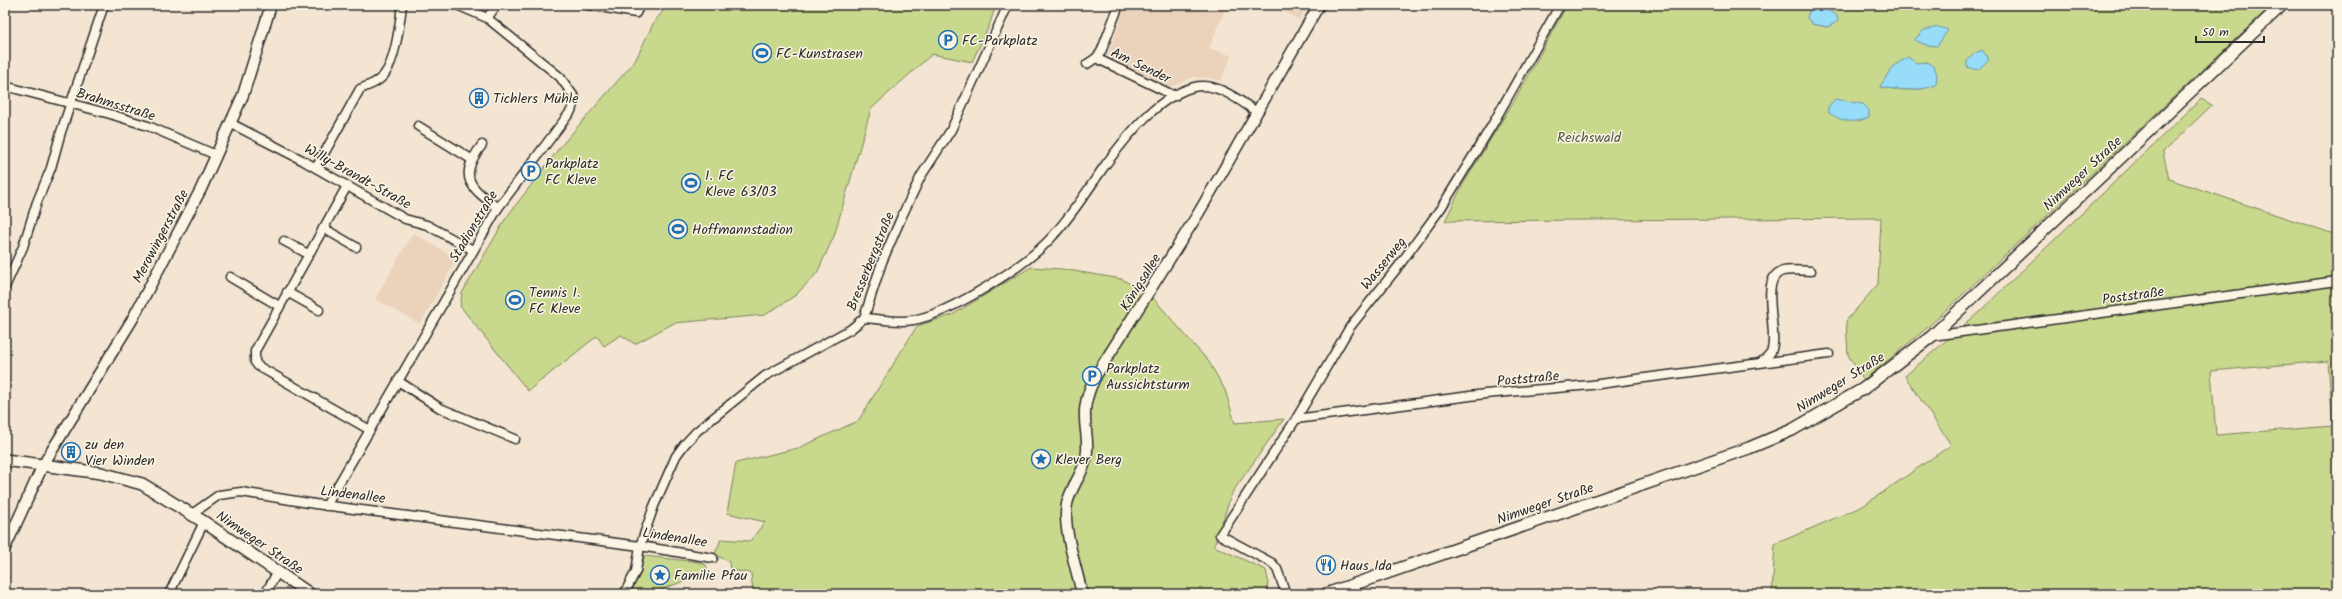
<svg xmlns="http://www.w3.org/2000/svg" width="2342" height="599" font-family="Kalam,sans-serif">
	<rect width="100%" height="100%" fill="#f4e5d2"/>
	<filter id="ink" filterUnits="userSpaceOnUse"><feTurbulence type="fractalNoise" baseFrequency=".025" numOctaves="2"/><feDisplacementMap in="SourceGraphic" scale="8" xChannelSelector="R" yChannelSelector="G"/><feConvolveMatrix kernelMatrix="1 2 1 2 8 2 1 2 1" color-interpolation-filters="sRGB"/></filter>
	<g filter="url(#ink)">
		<g fill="#ead2bb">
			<path d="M 1125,5 L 1227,5 L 1209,48 L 1232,56 L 1220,81 L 1210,78 L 1194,77 L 1170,87 L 1111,59 L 1108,55 Z"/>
			<path d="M 1273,5 L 1308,5 L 1299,20 Z"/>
			<path d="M 413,233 L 457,259 L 420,324 L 375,299 Z"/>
		</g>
		<g fill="#c8d88c" stroke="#7a825c" fill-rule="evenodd">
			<path d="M 668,5 L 996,5 L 989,26 L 972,62 L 932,54 L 871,109 L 834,236 L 817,273 L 796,295 L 765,315 L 674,323 L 635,344 L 621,335 L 604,346 L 597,336 L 528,391 L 460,306 L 462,293 L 506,218 L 560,147 L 635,61 L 654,22 Z"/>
			<path d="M 1567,5 L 1811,5 L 1809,9 L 1812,24 L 1828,27 L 1825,5 L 2272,5 L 1927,328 L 1864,380 L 1848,355 L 1846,321 L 1878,284 L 1881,218 L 1445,221 L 1462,186 L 1517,96 ZM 1927,62 L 1936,85 C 1917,92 1899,90 1880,87 C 1889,73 1910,64 1927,62 Z"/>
			<path d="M 2201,99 L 2212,105 L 2163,152 L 2169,179 L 2337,235 L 2337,594 L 1772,594 L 1775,544 L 1863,506 L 1951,445 L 1905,376 L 1978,313 ZM 2328,361 L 2333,426 L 2216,435 L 2211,371 Z"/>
			<path d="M 1031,267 L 1062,269 L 1122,279 L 1153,298 L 1209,362 L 1225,390 L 1235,423 L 1284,419 L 1232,493 L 1214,546 L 1266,570 L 1268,580 L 1267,594 L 753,594 L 751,573 L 730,570 L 729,562 L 715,554 L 721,539 L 750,541 L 765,522 L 727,513 L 736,463 L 798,448 L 858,421 L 917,326 L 952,315 Z"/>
			<path d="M 644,556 L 699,562 L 706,565 L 708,572 L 650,594 L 630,594 L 640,575 Z"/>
		</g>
		<g fill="#97dcf9" stroke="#6c95a7">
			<path d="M 1811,5 L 1825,5 L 1827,9 L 1837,16 L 1838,21 L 1828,27 L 1812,24 L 1807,18 Z"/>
			<path d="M 1939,27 L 1948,30 L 1937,46 L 1926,45 L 1914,40 L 1924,30 Z"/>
			<path d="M 1982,50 L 1989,59 L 1978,70 L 1967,67 L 1967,61 L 1974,54 Z"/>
			<path d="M 1908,57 L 1916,63 L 1927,62 L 1934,66 L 1937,75 L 1936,85 C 1917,92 1899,90 1880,87 L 1892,67 Z"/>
			<path d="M 1835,99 L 1863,104 L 1869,110 L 1869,117 C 1855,124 1843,122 1829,113 L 1828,107 Z"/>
		</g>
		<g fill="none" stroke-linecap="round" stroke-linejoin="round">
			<g stroke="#2b2b2b" stroke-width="11">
				<g id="minor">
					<path d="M 588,5 L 636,13 L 640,5"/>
					<path d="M 487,18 L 497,5"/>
					<path d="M 1096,58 L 1101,52 L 1119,5"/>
					<path d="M 1087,64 L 1096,58 L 1175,96"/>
					<path d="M 5,86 L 110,114 L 148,126 L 216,155"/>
					<path d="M 230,123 L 302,160 L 405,219 L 427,225 L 473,250"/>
					<path d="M 418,126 L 471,159"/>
					<path d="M 482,145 C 457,178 470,187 498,208"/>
					<path d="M 316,168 L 360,89 C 370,85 381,81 386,72 C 396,57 400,23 402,5"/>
					<path d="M 347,186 L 255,351 L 255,362 L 258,366 L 370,430"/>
					<path d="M 323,228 L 356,247"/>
					<path d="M 284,241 L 308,254"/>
					<path d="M 230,277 L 279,306"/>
					<path d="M 5,287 L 23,247 L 37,202 L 51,168 L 61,132 L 104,5"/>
					<path d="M 287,292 L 319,310"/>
					<path d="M 864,318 C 879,319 898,323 913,320 C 949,314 1024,267 1050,239 C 1071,217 1088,189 1106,164 C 1128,135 1157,97 1194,87 C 1216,81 1240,101 1257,112"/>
					<path d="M 1932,336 L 2337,281"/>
					<path d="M 1762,361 C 1765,359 1769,355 1771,352 C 1780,333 1757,277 1783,271 C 1792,269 1802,271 1811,271"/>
					<path d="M 398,381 L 440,408 L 515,439"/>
					<path d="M 1296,419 L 1485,394 L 1591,385 L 1829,354"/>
					<path d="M 326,506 L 498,208 L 571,111 L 575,98 L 560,77 L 487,18 L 457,5"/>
					<path d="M 192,514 L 219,495 L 241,492 L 315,504 L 640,546 L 713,558"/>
					<path d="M 169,594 L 204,522"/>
					<path d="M 265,594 L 277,573"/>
					<path d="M 624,594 L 636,571 L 640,546 L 654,506 L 676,456 L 684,445 L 697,431 L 765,376 L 851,329 L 864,318 L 882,262 L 902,216 L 921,176 L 951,130 L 1008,5"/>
					<path d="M 1286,594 L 1277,569 L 1272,563 L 1220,535 L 1296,419 L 1350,327 L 1398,267 L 1441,208 L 1491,127 L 1560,5"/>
				</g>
			</g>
			<g stroke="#2b2b2b" stroke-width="13">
				<g id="tertiary">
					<path d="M 5,548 L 43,465 L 132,320 L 201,189 L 243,95 L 271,5"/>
					<path d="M 1082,594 C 1077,569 1062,528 1067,504 C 1071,485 1086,471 1087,451 C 1088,439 1085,429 1085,417 C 1084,400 1091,384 1100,369 L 1198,214 L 1319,5"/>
				</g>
			</g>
			<g stroke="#2b2b2b" stroke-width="14">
				<g id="secondary">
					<path d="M 5,460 L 101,473 L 142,484 L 204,522 L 310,594"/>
					<path d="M 1326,594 L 1749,448 L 1792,430 L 1863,389 L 1932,336 L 2282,5"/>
				</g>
			</g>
			<use href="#minor" stroke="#fcf5e5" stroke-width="8"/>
			<use href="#tertiary" stroke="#fcf5e5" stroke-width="10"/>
			<use href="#secondary" stroke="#fcf5e5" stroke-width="11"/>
		</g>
	</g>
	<defs>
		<g id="parking-ring" transform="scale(1)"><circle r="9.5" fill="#fcf5e5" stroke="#1f6fb2" stroke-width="1.5"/><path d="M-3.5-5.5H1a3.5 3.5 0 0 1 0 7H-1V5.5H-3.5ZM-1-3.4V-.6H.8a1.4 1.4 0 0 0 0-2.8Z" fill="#1f6fb2"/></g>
		<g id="stadium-ring" transform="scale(1)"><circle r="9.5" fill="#fcf5e5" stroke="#1f6fb2" stroke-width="1.5"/><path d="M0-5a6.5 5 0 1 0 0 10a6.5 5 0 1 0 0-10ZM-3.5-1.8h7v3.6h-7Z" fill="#1f6fb2"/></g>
		<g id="building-ring" transform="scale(1)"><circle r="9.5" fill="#fcf5e5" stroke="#1f6fb2" stroke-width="1.5"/><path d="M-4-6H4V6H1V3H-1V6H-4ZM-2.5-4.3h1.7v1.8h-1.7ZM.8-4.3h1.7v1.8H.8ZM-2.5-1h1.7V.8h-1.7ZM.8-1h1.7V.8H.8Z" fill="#1f6fb2"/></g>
		<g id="sight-ring" transform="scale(1)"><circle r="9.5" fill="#fcf5e5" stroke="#1f6fb2" stroke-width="1.5"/><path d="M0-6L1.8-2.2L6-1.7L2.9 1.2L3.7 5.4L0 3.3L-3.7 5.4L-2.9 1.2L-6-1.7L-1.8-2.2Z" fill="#1f6fb2"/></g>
		<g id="restaurant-ring" transform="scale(1)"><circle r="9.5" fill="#fcf5e5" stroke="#1f6fb2" stroke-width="1.5"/><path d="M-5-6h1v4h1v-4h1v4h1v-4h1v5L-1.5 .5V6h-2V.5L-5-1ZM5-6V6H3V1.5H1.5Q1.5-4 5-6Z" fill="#1f6fb2"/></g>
	</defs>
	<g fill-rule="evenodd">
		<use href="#parking-ring" x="948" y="40"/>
		<use href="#stadium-ring" x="762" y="53"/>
		<use href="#building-ring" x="479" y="98"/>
		<use href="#parking-ring" x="531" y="171"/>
		<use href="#stadium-ring" x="691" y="183"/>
		<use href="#stadium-ring" x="678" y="229"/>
		<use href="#stadium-ring" x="515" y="300"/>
		<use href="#parking-ring" x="1092" y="376"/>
		<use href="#building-ring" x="71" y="452"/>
		<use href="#sight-ring" x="1041" y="459"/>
		<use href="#restaurant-ring" x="1326" y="565"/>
		<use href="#sight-ring" x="660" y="575"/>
	</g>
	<g text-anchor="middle" stroke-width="3" stroke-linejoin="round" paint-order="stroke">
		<g font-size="14" fill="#2b2b2b" stroke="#fcf5e5" text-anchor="start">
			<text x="962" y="45">FC-Parkplatz</text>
			<text x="776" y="58">FC-Kunstrasen</text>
			<text x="493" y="103">Tichlers Mühle</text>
			<text x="545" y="168">Parkplatz<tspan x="545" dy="16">FC Kleve</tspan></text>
			<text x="705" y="180">1. FC<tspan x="705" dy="16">Kleve 63/03</tspan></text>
			<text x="692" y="234">Hoffmannstadion</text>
			<text x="529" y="297">Tennis 1.<tspan x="529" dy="16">FC Kleve</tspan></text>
			<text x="1106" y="373">Parkplatz<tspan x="1106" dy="16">Aussichtsturm</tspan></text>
			<text x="85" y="449">zu den<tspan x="85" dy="16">Vier Winden</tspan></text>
			<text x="1055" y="464">Klever Berg</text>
			<text x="1340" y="570">Haus Ida</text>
			<text x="674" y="580">Familie Pfau</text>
		</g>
		<g font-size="14" fill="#2b2b2b" stroke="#fcf5e5">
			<text transform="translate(1141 65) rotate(26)" y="5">Am Sender</text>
			<text transform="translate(116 104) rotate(17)" y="5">Brahmsstraße</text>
			<text transform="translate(2082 173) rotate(-43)" y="5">Nimweger Straße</text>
			<text transform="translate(358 176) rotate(29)" y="5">Willy-Brandt-Straße</text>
			<text transform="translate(473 226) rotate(-59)" y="5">Stadionstraße</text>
			<text transform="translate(160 236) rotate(-62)" y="5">Merowingerstraße</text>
			<text transform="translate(870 261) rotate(-68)" y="5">Bresserbergstraße</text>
			<text transform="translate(1383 263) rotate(-51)" y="5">Wasserweg</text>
			<text transform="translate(1140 282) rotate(-58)" y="5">Königsallee</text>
			<text transform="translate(2133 295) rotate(-8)" y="5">Poststraße</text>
			<text transform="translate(1528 378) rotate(-5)" y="5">Poststraße</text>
			<text transform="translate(1840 382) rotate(-32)" y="5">Nimweger Straße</text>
			<text transform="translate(353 494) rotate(7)" y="5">Lindenallee</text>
			<text transform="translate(1545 503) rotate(-19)" y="5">Nimweger Straße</text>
			<text transform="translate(675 537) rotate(9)" y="5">Lindenallee</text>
			<text transform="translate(260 542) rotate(34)" y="5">Nimweger Straße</text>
		</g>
		<g font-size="14" fill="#525643" stroke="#fcf5e5">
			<text x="1589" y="142">Reichswald</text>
		</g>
	</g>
	<rect width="2342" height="599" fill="none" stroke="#fcf5e5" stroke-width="20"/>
	<rect x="10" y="10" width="2322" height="579" fill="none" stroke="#2b2b2b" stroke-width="1.5" filter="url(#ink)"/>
	<path d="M2196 36v6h68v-6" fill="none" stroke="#2b2b2b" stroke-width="2"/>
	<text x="2202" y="36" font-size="12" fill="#2b2b2b" stroke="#fcf5e5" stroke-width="3" paint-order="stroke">50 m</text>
</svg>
